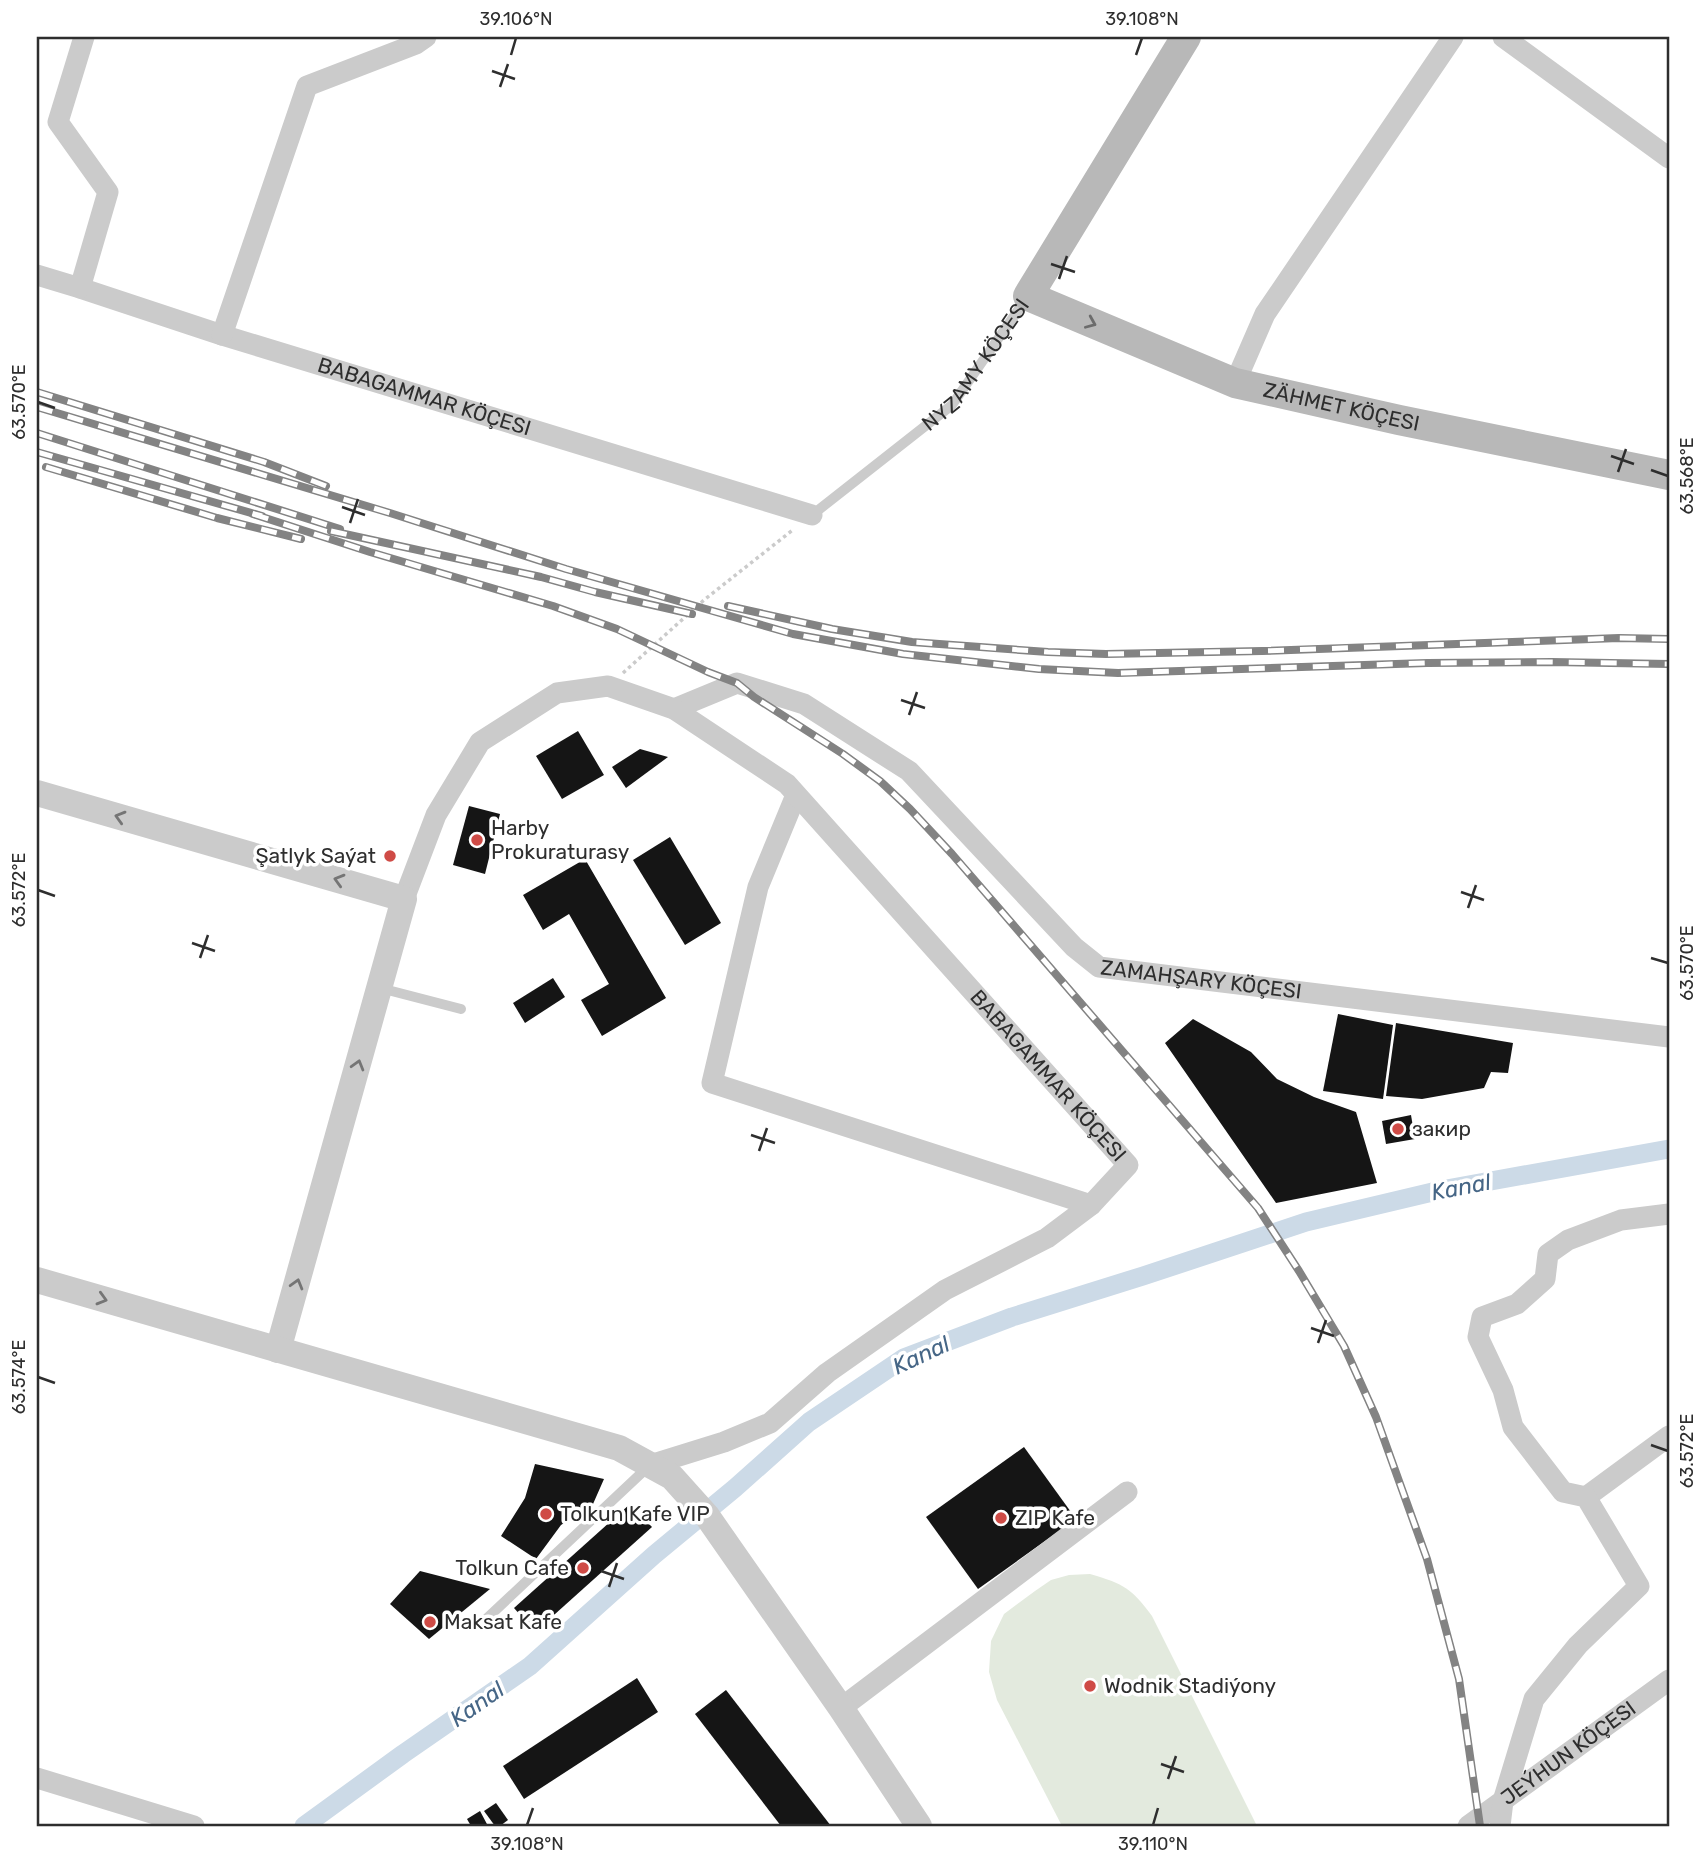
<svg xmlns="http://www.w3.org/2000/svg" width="1706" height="1863" font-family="Rubik,sans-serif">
	<rect width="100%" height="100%" fill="#fff"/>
	<path fill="#e3eade" d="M 1090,1574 C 1124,1584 1131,1588 1152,1616 L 1257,1826 L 1062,1826 L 997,1700 L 989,1672 L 991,1641 L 1004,1614 L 1035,1591 L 1051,1580 L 1069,1575 Z"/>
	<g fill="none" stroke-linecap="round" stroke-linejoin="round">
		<path stroke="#ccdae7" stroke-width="19" d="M 304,1826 L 403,1754 L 530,1666 L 654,1555 L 735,1488 L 809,1422 L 904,1358 L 1012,1317 L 1143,1276 L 1306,1222 L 1441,1190 L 1669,1149"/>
	</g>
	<g fill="#151515">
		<path d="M 578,731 L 604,775 L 562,799 L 536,756 Z"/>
		<path d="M 640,749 L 668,757 L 626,788 L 612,767 Z"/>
		<path d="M 469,806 L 500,814 L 485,874 L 453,865 Z"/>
		<path d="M 670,837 L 721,923 L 685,945 L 633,860 Z"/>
		<path d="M 585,859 L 666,998 L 602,1036 L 581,1000 L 609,984 L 569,914 L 543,930 L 523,895 Z"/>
		<path d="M 553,978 L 565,997 L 525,1023 L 513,1003 Z"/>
		<path d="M 1338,1014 L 1393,1025 L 1383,1099 L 1323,1091 Z"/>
		<path d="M 1193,1019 L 1251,1052 L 1277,1079 L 1314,1097 L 1356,1112 L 1377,1183 L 1276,1203 L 1165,1043 Z"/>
		<path d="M 1396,1023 L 1513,1043 L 1508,1073 L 1491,1072 L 1484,1088 L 1422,1099 L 1386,1096 Z"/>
		<path d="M 1411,1115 L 1415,1139 L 1386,1144 L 1382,1121 Z"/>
		<path d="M 1024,1447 L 1076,1519 L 978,1589 L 926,1517 Z"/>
		<path d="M 535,1464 L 604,1479 L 593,1504 L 561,1525 L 536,1559 L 501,1536 L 525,1498 Z"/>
		<path d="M 630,1504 L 652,1527 L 535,1632 L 514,1608 Z"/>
		<path d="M 420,1571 L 490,1589 L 429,1639 L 390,1604 Z"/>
		<path d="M 637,1678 L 658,1712 L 524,1799 L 503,1766 Z"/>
		<path d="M 726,1690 L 831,1826 L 781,1826 L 695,1714 Z"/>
		<path d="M 496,1803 L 508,1820 L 500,1826 L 495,1826 L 484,1811 Z"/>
		<path d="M 480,1811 L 488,1826 L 471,1826 L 467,1819 Z"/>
	</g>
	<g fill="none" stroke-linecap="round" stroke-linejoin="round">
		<path stroke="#cbcbcb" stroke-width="3.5" stroke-dasharray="3.5 3.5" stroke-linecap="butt" d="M 623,673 L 704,600 L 794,529"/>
		<g stroke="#cbcbcb" stroke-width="10">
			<path id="s1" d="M 812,515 L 952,405 L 1028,296"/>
			<path d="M 380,988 L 461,1009"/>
			<path d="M 483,1622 L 650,1465"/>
		</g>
		<g stroke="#cbcbcb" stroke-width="21">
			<path d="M 1503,37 L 1669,158"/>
			<path id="s2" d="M 37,275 L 80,288 L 222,335 L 812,515"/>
			<path d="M 80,288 L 108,192 L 58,122 L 84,37"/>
			<path d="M 222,335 L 307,86 L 416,44 L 426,37"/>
			<path d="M 1235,383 L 1265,314 L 1453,37"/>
			<path id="s3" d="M 674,709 L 737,683 L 804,704 L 909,771 L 1074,947 L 1099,967 L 1669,1037"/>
			<path d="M 796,795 L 758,887 L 712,1083 L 1091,1205"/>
			<path id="s4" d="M 404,899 L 436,815 L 480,742 L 557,693 L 608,686 L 674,709 L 787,784 L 1128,1165 L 1091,1205 L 1047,1238 L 945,1290 L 827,1373 L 770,1423 L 724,1442 L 650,1465"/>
			<path d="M 1586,1497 L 1669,1436"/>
			<path d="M 841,1708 L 1127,1492"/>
			<path d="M 37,1778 L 194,1826"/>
			<path id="s5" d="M 1468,1826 L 1669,1680"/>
			<path d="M 1500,1826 L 1503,1801 L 1534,1699 L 1578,1645 L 1639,1586 L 1586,1497 L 1563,1492 L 1513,1427 L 1503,1390 L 1478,1337 L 1482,1317 L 1517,1304 L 1545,1279 L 1548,1254 L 1568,1240 L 1621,1220 L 1669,1214"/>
		</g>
		<g stroke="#cbcbcb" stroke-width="26">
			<path d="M 37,793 L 404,899 L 278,1350"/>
			<path d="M 37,1280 L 619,1448 L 672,1477 L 707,1516 L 841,1708 L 919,1826"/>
		</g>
		<path stroke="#b8b8b8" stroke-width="30" id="s6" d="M 1186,37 L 1028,296 L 1235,383 L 1399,420 L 1669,475"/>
		<g stroke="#838383" stroke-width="8">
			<g id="rail">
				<path d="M 37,392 L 264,462 L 326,486"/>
				<path d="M 37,407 L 390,513 L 566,569 L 793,634 L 903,654 L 1039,669 L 1118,673 L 1427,663 L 1552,662 L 1669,664"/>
				<path d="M 37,433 L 340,529"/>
				<path d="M 37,452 L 262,516"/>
				<path d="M 46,467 L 217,518 L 301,539"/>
				<path d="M 253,514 L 370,552 L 553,606 L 617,629 L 708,672 L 737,683 L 754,697 L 843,754 L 880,781 L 910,809 L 952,854 L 1258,1208 L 1299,1271 L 1344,1346 L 1376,1417 L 1427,1559 L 1459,1679 L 1480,1826"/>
				<path d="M 331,531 L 541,577 L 595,592 L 692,614"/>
				<path d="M 728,606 L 832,629 L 912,642 L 1048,652 L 1106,654 L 1262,651 L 1619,638 L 1669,639"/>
			</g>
		</g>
		<use href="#rail" stroke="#fff" stroke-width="5" stroke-dasharray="16" stroke-linecap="butt"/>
	</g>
	<defs><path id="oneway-chevron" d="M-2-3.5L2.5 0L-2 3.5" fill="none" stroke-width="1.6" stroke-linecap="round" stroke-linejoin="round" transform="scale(1.75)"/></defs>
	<use stroke="#6c6c6c" href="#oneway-chevron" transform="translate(1091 323) rotate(23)"/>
	<g stroke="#757575">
		<use href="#oneway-chevron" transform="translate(120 817) rotate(-164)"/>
		<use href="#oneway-chevron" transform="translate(339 880) rotate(-164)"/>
		<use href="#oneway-chevron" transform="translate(358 1065) rotate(-74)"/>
		<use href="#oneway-chevron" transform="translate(297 1284) rotate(-74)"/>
		<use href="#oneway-chevron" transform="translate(102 1299) rotate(16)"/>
	</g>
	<path fill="none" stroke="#2e2e2e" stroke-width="2.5" d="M 511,55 L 516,38M 1136,55 L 1142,38M 492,71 L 515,79M 500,87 L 508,64M 1051,264 L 1075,272M 1059,279 L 1067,256M 38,402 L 55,408M 1611,456 L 1634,464M 1651,470 L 1668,476M 1618,472 L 1626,449M 342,507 L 365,515M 350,523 L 358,499M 901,700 L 925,708M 909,715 L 917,692M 38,890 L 55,896M 1461,892 L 1484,900M 1468,908 L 1476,885M 192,943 L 215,951M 200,958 L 208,935M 1651,958 L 1668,963M 751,1135 L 775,1143M 759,1151 L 767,1128M 1311,1328 L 1334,1336M 1318,1343 L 1326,1320M 38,1377 L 55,1383M 1651,1445 L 1668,1451M 601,1571 L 624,1579M 609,1587 L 617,1563M 1161,1764 L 1184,1772M 1168,1779 L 1176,1756M 527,1825 L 533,1808M 1153,1825 L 1158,1808"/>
	<g fill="#cf4b46" stroke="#fff" stroke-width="2.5">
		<circle cx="477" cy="840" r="7"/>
		<circle cx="390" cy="856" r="7"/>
		<circle cx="1398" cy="1129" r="7"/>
		<circle cx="546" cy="1514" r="7"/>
		<circle cx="1001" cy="1518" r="7"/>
		<circle cx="583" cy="1568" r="7"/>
		<circle cx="430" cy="1622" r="7"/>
		<circle cx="1090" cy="1686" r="7"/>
	</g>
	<g text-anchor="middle" stroke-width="7" stroke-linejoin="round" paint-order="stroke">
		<g font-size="21" fill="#2e2e2e" stroke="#fff">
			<text dy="7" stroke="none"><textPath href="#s1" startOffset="224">NYZAMY KÖÇESI</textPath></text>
			<text dy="7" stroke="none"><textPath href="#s2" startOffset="406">BABAGAMMAR KÖÇESI</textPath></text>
			<text dy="7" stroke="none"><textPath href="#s6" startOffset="637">ZÄHMET KÖÇESI</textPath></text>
			<text dy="7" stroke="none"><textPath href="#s3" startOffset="639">ZAMAHŞARY KÖÇESI</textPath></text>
			<text dy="7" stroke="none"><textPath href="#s4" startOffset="915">BABAGAMMAR KÖÇESI</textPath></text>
			<text dy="7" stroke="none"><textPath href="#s5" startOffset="124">JEÝHUN KÖÇESI</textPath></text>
		</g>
		<g font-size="21" fill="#2e2e2e" stroke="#fff" text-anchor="start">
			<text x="491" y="835">Harby<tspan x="491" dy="24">Prokuraturasy</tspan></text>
			<text x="376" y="863" text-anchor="end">Şatlyk Saýat</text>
			<text x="1412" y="1136">закир</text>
			<text x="560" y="1521">Tolkun Kafe VIP</text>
			<text x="1015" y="1525">ZIP Kafe</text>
			<text x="569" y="1575" text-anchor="end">Tolkun Cafe</text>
			<text x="444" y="1629">Maksat Kafe</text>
			<text x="1104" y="1693">Wodnik Stadiýony</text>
		</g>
		<g font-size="23" font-style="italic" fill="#466686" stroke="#fff">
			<text transform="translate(1461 1187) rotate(-11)" y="8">Kanal</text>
			<text transform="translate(921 1355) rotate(-25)" y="8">Kanal</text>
			<text transform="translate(477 1704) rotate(-35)" y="8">Kanal</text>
		</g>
	</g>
	<rect width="1706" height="1863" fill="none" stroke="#ffffff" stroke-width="77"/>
	<rect x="38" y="38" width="1630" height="1787" fill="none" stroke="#2e2e2e" stroke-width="2.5"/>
	<g font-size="18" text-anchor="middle" fill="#2e2e2e">
		<text x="516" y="25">39.106°N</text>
		<text x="1142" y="25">39.108°N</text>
		<text transform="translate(19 402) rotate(-90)" y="6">63.570°E</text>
		<text transform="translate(1687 476) rotate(-90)" y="6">63.568°E</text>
		<text transform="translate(19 890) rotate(-90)" y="6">63.572°E</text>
		<text transform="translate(1687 963) rotate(-90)" y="6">63.570°E</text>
		<text transform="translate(19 1377) rotate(-90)" y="6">63.574°E</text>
		<text transform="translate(1687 1451) rotate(-90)" y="6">63.572°E</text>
		<text x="527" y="1850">39.108°N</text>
		<text x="1153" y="1850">39.110°N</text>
	</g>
</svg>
